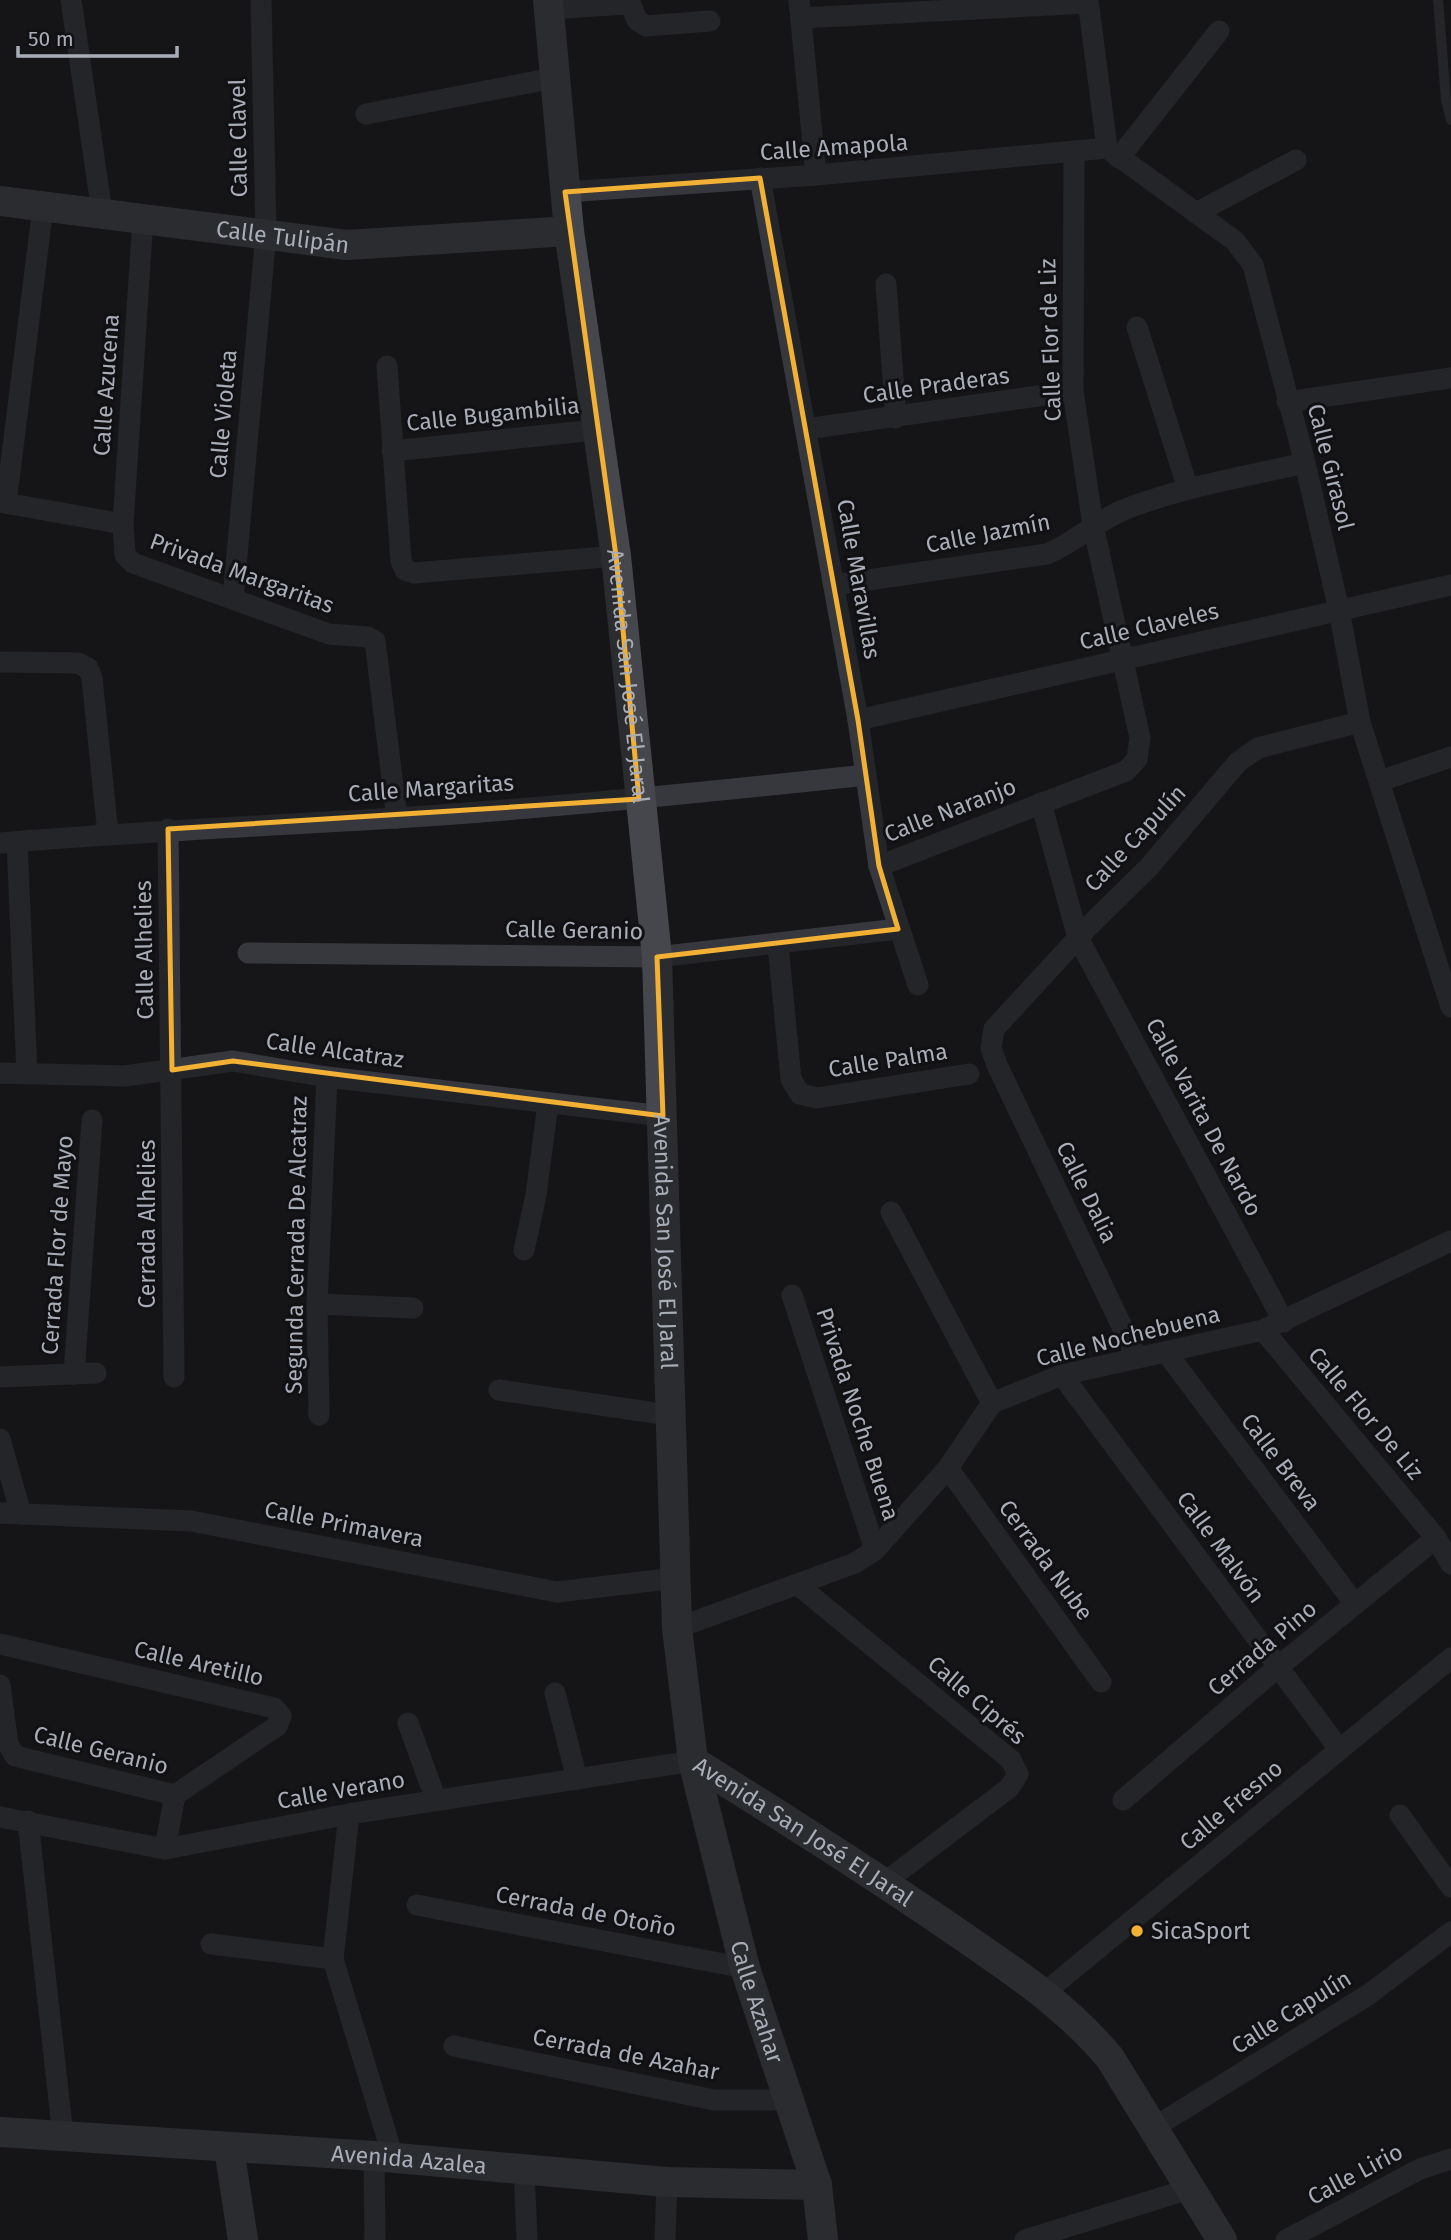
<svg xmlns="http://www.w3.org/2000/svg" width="1451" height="2240" font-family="'Fira Sans',sans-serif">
	<rect width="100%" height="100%" fill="#161618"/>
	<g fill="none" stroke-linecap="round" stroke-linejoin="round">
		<path stroke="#37383d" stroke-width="10" d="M 1438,0 L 1446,100 L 1451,120"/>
		<g stroke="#37383d" stroke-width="21">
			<path d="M 71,0 L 102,212"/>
			<path d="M 799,0 L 816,175"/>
			<path d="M 1088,0 L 1107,148 L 1235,241 L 1253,265 L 1305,463 L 1339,610 L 1360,722 L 1451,1007"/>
			<path d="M 548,9 L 626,4 L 631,5 L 637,20 L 646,26 L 710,21"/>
			<path d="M 801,18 L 1088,3"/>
			<path d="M 366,114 L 554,78"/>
			<path d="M 1119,158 L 1219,31"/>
			<path d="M 760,178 L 858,720 L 879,866 L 918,985"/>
			<path d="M 565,192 L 816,175 L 1107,148"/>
			<path d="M 1196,213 L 1296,160"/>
			<path d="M 143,218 L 123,524 L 125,555 L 133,563 L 329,634 L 368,637 L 375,641 L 397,818"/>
			<path d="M 886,284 L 896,418"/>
			<path d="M 1137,327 L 1188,489"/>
			<path d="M 387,366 L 401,561 L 405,570 L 414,573 L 616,556"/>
			<path d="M 1287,402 L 1451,378"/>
			<path d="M 806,429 L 1073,391"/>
			<path d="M 392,451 L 596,430"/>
			<path d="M 0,502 L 123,524"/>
			<path d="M 6,503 L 43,207"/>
			<path d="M 834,585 L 1047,554 C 1077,541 1100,518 1131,507 C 1187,486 1247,476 1305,463"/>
			<path d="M 233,599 L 266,233 L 261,0"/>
			<path d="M 0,662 L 78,663 L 88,668 L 92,678 L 108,834"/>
			<path d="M 858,720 L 1451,585"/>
			<path d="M 1380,781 L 1451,757"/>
			<path d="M 1041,803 L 1078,938 L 1284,1322"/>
			<path d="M 168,829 L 174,1377"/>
			<path d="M 17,842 L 27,1074"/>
			<path d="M 0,843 C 132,832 264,826 396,818 C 553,808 709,792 866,775"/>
			<path d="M 879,866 L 1126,771 L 1137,759 L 1140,738 L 1093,525 L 1073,391 L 1074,154"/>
			<path d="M 778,945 L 791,1079 L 800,1094 L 817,1098 L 969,1074"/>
			<path d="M 248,953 L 657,957 L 898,929"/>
			<path d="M 0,1073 L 125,1076 L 233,1061 L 327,1077 L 663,1116"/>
			<path d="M 891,1212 L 992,1403"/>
			<path d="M 524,1250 L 536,1195 L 548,1104"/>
			<path d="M 792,1295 L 875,1550"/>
			<path d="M 317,1304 L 413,1308"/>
			<path d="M 1263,1330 L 1436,1538 L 1451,1564"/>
			<path d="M 1166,1352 L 1355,1604"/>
			<path d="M 1137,1358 L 997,1065 L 991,1048 L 994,1029 L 1089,926 L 1149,867 L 1238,762 L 1258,748 L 1360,722"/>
			<path d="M 74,1374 L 92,1120"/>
			<path d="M 1062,1375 L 1339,1749"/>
			<path d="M 0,1377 L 96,1373"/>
			<path d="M 499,1390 L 669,1415"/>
			<path d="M 319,1415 L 317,1304 L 327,1077"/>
			<path d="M 0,1439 L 21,1514"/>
			<path d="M 948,1468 L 1101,1682"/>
			<path d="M 0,1513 L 191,1521 L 557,1592 L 676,1578"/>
			<path d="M 798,1585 L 1011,1760 L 1018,1774 L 1009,1788 L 885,1882"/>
			<path d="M 677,1628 L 855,1563 L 875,1550 L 948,1468 L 992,1403 L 1062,1375 L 1263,1330 L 1451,1241"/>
			<path d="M 0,1644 L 274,1708 L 281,1716 L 277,1726 L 175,1795 L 165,1849"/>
			<path d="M 0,1685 L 8,1744 L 15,1756 L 175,1795"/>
			<path d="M 555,1693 L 577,1779"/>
			<path d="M 408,1723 L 436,1800"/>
			<path d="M 1123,1800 L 1278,1667 L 1436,1538"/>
			<path d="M 349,1814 L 333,1959 L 393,2157"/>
			<path d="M 1400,1815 L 1451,1887"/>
			<path d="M 0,1817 L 165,1849 L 349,1814 L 693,1761"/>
			<path d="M 28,1821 L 63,2136"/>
			<path d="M 417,1905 L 745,1968"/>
			<path d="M 211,1944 L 333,1959"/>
			<path d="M 1044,1993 L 1451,1658"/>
			<path d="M 454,2046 L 714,2100 L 789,2100"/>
			<path d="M 1153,2128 L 1368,1995 L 1451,1932"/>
			<path d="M 374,2156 L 375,2240"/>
			<path d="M 524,2168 L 527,2240"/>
			<path d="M 665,2240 L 667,2182"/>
			<path d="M 1025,2240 L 1189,2189"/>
			<path d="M 1286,2240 L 1420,2169 L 1451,2159"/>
		</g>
		<g stroke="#45474d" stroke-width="30">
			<path id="s1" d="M 548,0 L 569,231 L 616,556 L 657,957 L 677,1628 L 693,1761 L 745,1968 L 817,2185 L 823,2240"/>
			<path id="s2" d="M 0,201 L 347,245 L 569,231"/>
			<path id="s3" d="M 693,1761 C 782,1817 871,1873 958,1933 C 1013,1971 1067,2006 1110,2058 L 1222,2240"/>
			<path id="s4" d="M 0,2132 L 374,2156 L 667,2182 L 817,2185"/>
			<path d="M 229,2148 L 243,2240"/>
		</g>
	</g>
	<path d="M0 0H1451V2240H0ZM 760,178 L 858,720 L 879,866 L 898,929 L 657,957 L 663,1116 L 233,1061 L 172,1070 L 168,829 L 639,799 L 616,556 L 565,192 Z" fill="#161618" fill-opacity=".55" fill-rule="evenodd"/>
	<path fill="none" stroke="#f2b134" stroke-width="5" stroke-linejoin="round" d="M 760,178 L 858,720 L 879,866 L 898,929 L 657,957 L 663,1116 L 233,1061 L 172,1070 L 168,829 L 639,799 L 616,556 L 565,192 Z"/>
	<circle fill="#f2b134" stroke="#111113" stroke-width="2.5" cx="1137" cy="1931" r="7"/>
	<g text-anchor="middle" stroke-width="6" stroke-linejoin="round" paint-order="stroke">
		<g font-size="23" fill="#a8adb8" stroke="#111113">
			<text transform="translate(238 138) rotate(-91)" y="8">Calle Clavel</text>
			<text transform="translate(834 147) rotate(-4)" y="8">Calle Amapola</text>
			<text dy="8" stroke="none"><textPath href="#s2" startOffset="285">Calle Tulipán</textPath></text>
			<text transform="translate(1050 340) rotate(-92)" y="8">Calle Flor de Liz</text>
			<text transform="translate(106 385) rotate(-86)" y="8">Calle Azucena</text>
			<text transform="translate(936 385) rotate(-8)" y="8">Calle Praderas</text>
			<text transform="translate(223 414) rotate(-85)" y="8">Calle Violeta</text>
			<text transform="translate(493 414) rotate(-6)" y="8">Calle Bugambilia</text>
			<text transform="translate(1331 467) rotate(76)" y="8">Calle Girasol</text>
			<text transform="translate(988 533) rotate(-11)" y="8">Calle Jazmín</text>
			<text transform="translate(242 573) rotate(20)" y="8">Privada Margaritas</text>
			<text transform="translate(859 579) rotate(80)" y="8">Calle Maravillas</text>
			<text transform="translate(1149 626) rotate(-13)" y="8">Calle Claveles</text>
			<text dy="8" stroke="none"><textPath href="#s1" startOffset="681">Avenida San José El Jaral</textPath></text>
			<text transform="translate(431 788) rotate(-4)" y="8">Calle Margaritas</text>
			<text transform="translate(950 810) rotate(-21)" y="8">Calle Naranjo</text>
			<text transform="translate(1135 838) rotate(-47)" y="8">Calle Capulín</text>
			<text transform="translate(574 930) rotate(1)" y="8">Calle Geranio</text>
			<text transform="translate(144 950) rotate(-91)" y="8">Calle Alhelies</text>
			<text transform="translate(335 1050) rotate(8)" y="8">Calle Alcatraz</text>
			<text transform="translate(888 1060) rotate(-9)" y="8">Calle Palma</text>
			<text transform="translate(1204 1117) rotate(62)" y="8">Calle Varita De Nardo</text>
			<text transform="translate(1087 1192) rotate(64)" y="8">Calle Dalia</text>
			<text transform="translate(147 1224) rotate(-90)" y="8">Cerrada Alhelies</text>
			<text dy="8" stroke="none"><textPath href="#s1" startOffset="1248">Avenida San José El Jaral</textPath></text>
			<text transform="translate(57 1245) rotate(-86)" y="8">Cerrada Flor de Mayo</text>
			<text transform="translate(296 1245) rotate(-89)" y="8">Segunda Cerrada De Alcatraz</text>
			<text transform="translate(1128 1336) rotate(-14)" y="8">Calle Nochebuena</text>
			<text transform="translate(1366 1413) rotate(50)" y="8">Calle Flor De Liz</text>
			<text transform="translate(858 1414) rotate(72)" y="8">Privada Noche Buena</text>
			<text transform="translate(1281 1462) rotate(53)" y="8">Calle Breva</text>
			<text transform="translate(344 1524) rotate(11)" y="8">Calle Primavera</text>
			<text transform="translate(1221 1547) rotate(54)" y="8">Calle Malvón</text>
			<text transform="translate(1046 1560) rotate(54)" y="8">Cerrada Nube</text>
			<text transform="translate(1262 1648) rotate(-40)" y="8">Cerrada Pino</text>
			<text transform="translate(199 1663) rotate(13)" y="8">Calle Aretillo</text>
			<text transform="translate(977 1700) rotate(41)" y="8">Calle Ciprés</text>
			<text transform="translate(101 1750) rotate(14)" y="8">Calle Geranio</text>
			<text transform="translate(341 1790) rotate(-10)" y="8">Calle Verano</text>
			<text transform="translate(1231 1805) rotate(-40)" y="8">Calle Fresno</text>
			<text dy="8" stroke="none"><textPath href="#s3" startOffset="131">Avenida San José El Jaral</textPath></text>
			<text transform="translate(586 1911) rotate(11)" y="8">Cerrada de Otoño</text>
			<text dy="8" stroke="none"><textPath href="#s1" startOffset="2018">Calle Azahar</textPath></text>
			<text transform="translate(1291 2012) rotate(-32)" y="8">Calle Capulín</text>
			<text transform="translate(626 2054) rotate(11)" y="8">Cerrada de Azahar</text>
			<text dy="8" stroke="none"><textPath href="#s4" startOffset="410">Avenida Azalea</textPath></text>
			<text transform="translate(1355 2174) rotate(-28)" y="8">Calle Lirio</text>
		</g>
		<g font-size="23" fill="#a8adb8" stroke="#111113" text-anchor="start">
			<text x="1151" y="1939">SicaSport</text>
		</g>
	</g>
	<path d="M18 46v10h159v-10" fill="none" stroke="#a8adb8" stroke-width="3.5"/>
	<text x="28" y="46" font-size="21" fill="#a8adb8" stroke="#111113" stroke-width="5" paint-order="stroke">50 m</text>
</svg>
